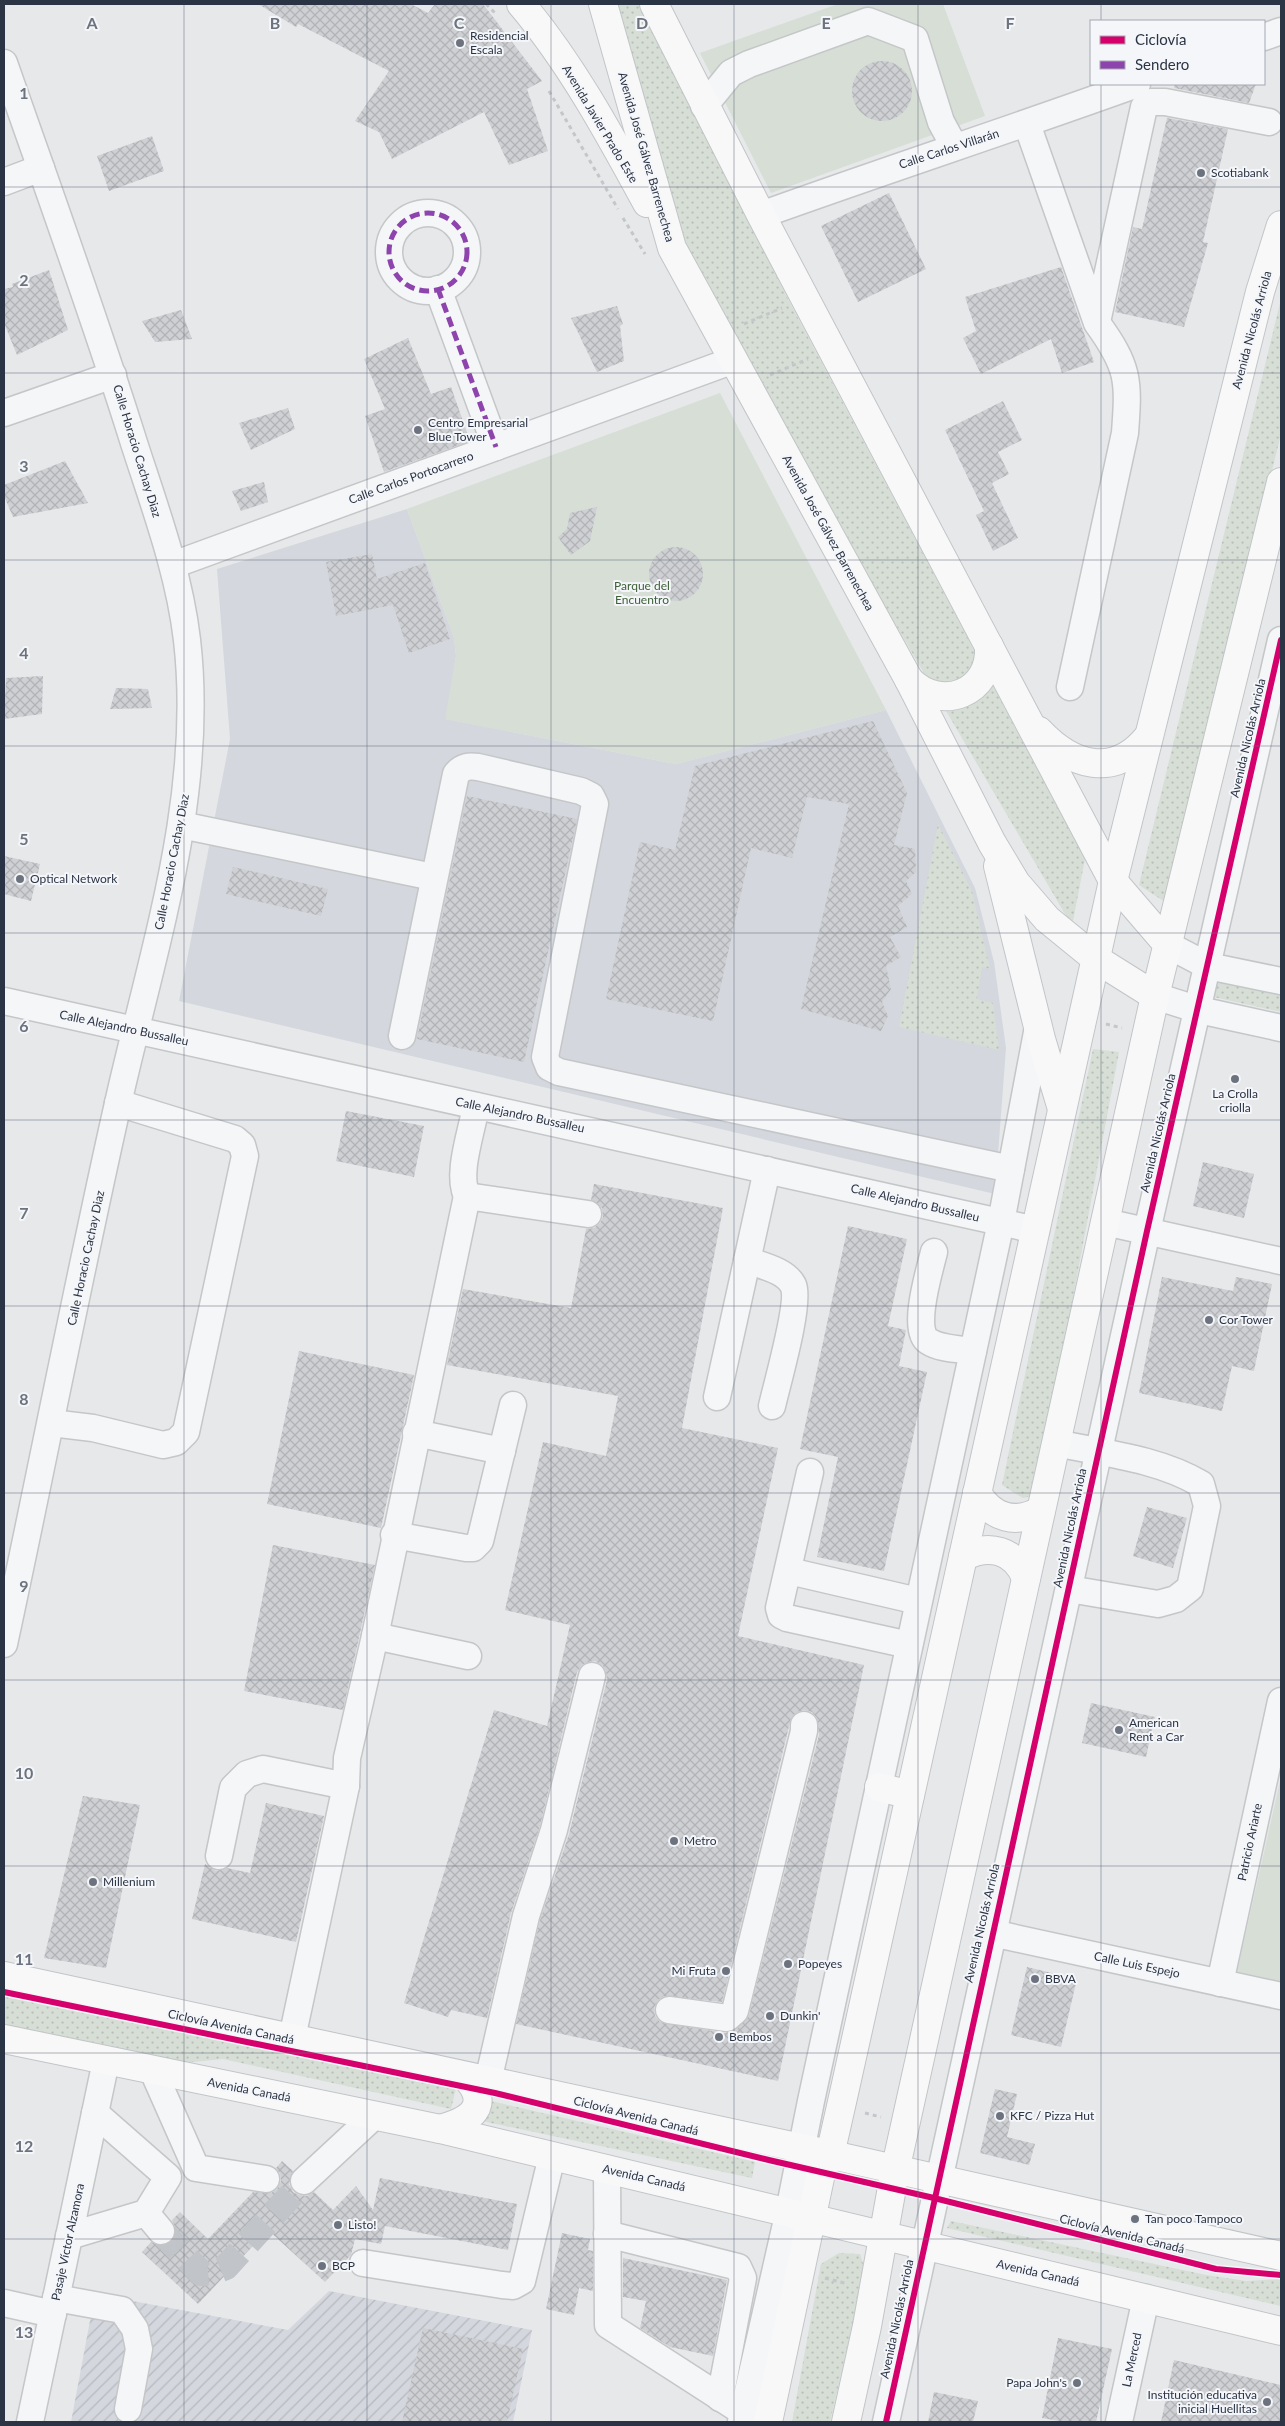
<svg xmlns="http://www.w3.org/2000/svg" width="1285" height="2426" font-family="Lato,sans-serif">
	<defs>
		<pattern id="industrial-furrows" width="10" height="10" patternUnits="userSpaceOnUse" patternTransform="scale(1.25)"><rect width="10" height="10" fill="#d4d7dd"/><path d="M-1 1l2-2M0 10L10 0M9 11l2-2" fill="none" stroke="#b6b9bf"/></pattern>
		<pattern id="grass-dots" width="8" height="8" patternUnits="userSpaceOnUse" patternTransform="scale(1.25)"><rect width="8" height="8" fill="#d6ded6"/><path d="M2 2h.1M6 6h.1" fill="none" stroke="#b8bfb9" stroke-width="1.8" stroke-linecap="round"/></pattern>
		<pattern id="building-cross-hatch" width="8" height="8" patternUnits="userSpaceOnUse" patternTransform="scale(1.25)"><rect width="8" height="8" fill="#ced0d3"/><path d="M0 0l8 8M0 8l8-8" fill="none" stroke="#b1b3b6"/></pattern>
	</defs>
	<rect width="100%" height="100%" fill="#e6e8ea"/>
	<path fill="#d4d7dd" d="M 407,509 L 454,638 L 456,656 L 446,719 L 676,764 L 886,710 L 975,888 L 994,962 L 1006,1048 L 995,1194 L 179,1001 L 230,739 L 217,569 Z"/>
	<path fill="url(#industrial-furrows)" d="M 329,2291 L 532,2330 L 513,2422 L 71,2422 L 95,2294 L 288,2330 Z"/>
	<g fill="url(#grass-dots)">
		<path d="M 615,4 L 641,4 L 790,303 L 1085,859 L 1072,926 L 723,330 L 662,187 Z"/>
		<path d="M 1281,299 L 1281,434 L 1165,902 L 1139,885 Z"/>
		<path d="M 938,824 L 972,891 L 990,969 L 982,967 L 977,999 L 993,1003 L 999,1050 L 899,1027 Z"/>
		<path d="M 1214,977 L 1281,992 L 1281,1012 L 1209,996 Z"/>
		<path d="M 1093,1049 L 1119,1052 L 1036,1495 L 1023,1498 L 1002,1485 Z"/>
		<path d="M 4,1996 L 456,2088 L 451,2109 L 223,2059 L 183,2063 L 4,2027 Z"/>
		<path d="M 491,2101 L 755,2162 L 752,2178 L 477,2120 Z"/>
		<path d="M 951,2221 L 1206,2275 L 1246,2281 L 1281,2279 L 1281,2306 L 947,2228 Z"/>
		<path d="M 839,2253 L 860,2254 L 865,2270 L 830,2422 L 792,2422 L 821,2264 Z"/>
	</g>
	<g fill="#d6ded6">
		<path d="M 838,4 L 943,4 L 985,116 L 771,193 L 700,53 Z"/>
		<path d="M 720,393 L 886,710 L 676,764 L 445,719 L 456,656 L 454,638 L 407,509 Z"/>
		<path d="M 1281,1777 L 1281,1982 L 1237,1972 Z"/>
	</g>
	<g fill="url(#building-cross-hatch)" fill-rule="evenodd">
		<path d="M 258,4 L 411,4 L 428,13 L 435,4 L 483,4 L 542,81 L 527,89 L 548,151 L 509,165 L 484,112 L 392,159 L 379,132 L 355,121 L 389,71 L 298,24 L 296,27 Z"/>
		<circle cx="882" cy="91" r="30"/>
		<path d="M 1175,84 L 1256,84 L 1249,103 L 1174,88 Z"/>
		<path d="M 1167,118 L 1228,129 L 1203,242 L 1208,243 L 1184,327 L 1115,312 L 1133,227 L 1142,229 Z"/>
		<path d="M 152,136 L 164,171 L 109,191 L 97,156 Z"/>
		<path d="M 889,193 L 926,269 L 858,302 L 821,226 Z"/>
		<path d="M 1061,267 L 1094,362 L 1062,373 L 1051,339 L 981,374 L 963,338 L 976,331 L 965,297 Z"/>
		<path d="M 49,270 L 68,330 L 17,355 L 4,323 L 4,289 L 13,287 L 12,284 Z"/>
		<path d="M 617,306 L 623,324 L 620,326 L 624,361 L 597,372 L 571,318 Z"/>
		<path d="M 181,310 L 192,339 L 155,342 L 142,321 Z"/>
		<path d="M 408,338 L 431,394 L 451,387 L 470,441 L 384,472 L 365,416 L 385,409 L 364,359 Z"/>
		<path d="M 1003,401 L 1022,440 L 998,452 L 1009,474 L 992,483 L 1018,538 L 993,551 L 976,515 L 984,511 L 945,430 Z"/>
		<path d="M 288,408 L 295,429 L 251,450 L 239,423 Z"/>
		<path d="M 65,461 L 88,503 L 13,517 L 4,496 L 4,485 Z"/>
		<path d="M 264,482 L 268,502 L 241,511 L 232,491 Z"/>
		<path d="M 597,507 L 590,541 L 571,555 L 558,537 L 567,529 L 570,513 Z"/>
		<circle cx="676" cy="574" r="27"/>
		<path d="M 372,554 L 377,579 L 425,563 L 450,639 L 409,653 L 393,605 L 336,616 L 326,562 Z"/>
		<path d="M 43,676 L 42,714 L 4,719 L 6,678 Z"/>
		<path d="M 116,688 L 148,689 L 152,708 L 110,709 Z"/>
		<path d="M 873,721 L 907,793 L 894,845 L 915,849 L 916,872 L 906,881 L 912,894 L 898,906 L 907,927 L 890,937 L 901,957 L 886,966 L 891,989 L 882,1002 L 888,1016 L 881,1031 L 801,1009 L 849,804 L 807,797 L 792,858 L 751,848 L 713,1021 L 606,999 L 640,842 L 675,850 L 695,766 Z"/>
		<path d="M 467,796 L 577,819 L 524,1062 L 417,1039 Z"/>
		<path d="M 4,856 L 40,864 L 31,901 L 4,894 Z"/>
		<path d="M 233,867 L 328,889 L 321,916 L 226,894 Z"/>
		<path d="M 346,1111 L 424,1126 L 414,1177 L 336,1161 Z"/>
		<path d="M 1203,1162 L 1254,1174 L 1244,1218 L 1193,1206 Z"/>
		<path d="M 594,1184 L 723,1208 L 682,1428 L 778,1448 L 738,1636 L 864,1665 L 778,2081 L 516,2024 L 540,1920 L 569,1834 L 607,1680 L 606,1672 L 603,1666 L 595,1661 L 588,1662 L 582,1665 L 577,1672 L 540,1826 L 511,1913 L 487,2018 L 451,2010 L 448,2017 L 404,2003 L 494,1710 L 547,1726 L 570,1625 L 505,1610 L 543,1442 L 606,1456 L 618,1396 L 447,1365 L 463,1289 L 571,1308 L 586,1229 L 594,1228 L 600,1223 L 603,1217 L 602,1208 L 591,1200 ZM 804,1710 L 812,1712 L 817,1718 L 819,1735 L 749,2015 L 737,2029 L 725,2033 L 660,2022 L 655,2016 L 654,2008 L 658,2000 L 664,1996 L 722,2002 L 791,1718 L 797,1712 Z"/>
		<path d="M 848,1226 L 907,1239 L 888,1326 L 906,1330 L 899,1366 L 927,1372 L 884,1571 L 817,1557 L 838,1457 L 800,1449 Z"/>
		<path d="M 1162,1277 L 1233,1291 L 1236,1277 L 1272,1284 L 1254,1371 L 1232,1366 L 1222,1411 L 1139,1393 Z"/>
		<path d="M 299,1351 L 414,1375 L 381,1528 L 267,1504 Z"/>
		<path d="M 1147,1507 L 1187,1518 L 1173,1568 L 1133,1556 Z"/>
		<path d="M 273,1545 L 375,1565 L 343,1710 L 244,1691 Z"/>
		<path d="M 1091,1703 L 1155,1717 L 1146,1757 L 1082,1743 Z"/>
		<path d="M 83,1796 L 140,1805 L 106,1968 L 44,1958 Z"/>
		<path d="M 266,1803 L 324,1816 L 296,1942 L 192,1919 L 205,1864 L 216,1871 L 227,1868 L 250,1873 Z"/>
		<path d="M 1027,1967 L 1077,1979 L 1061,2047 L 1011,2035 Z"/>
		<path d="M 995,2089 L 1017,2094 L 1007,2137 L 1035,2144 L 1029,2165 L 980,2153 Z"/>
		<path d="M 282,2161 L 293,2171 L 289,2184 L 293,2192 L 299,2195 L 307,2196 L 314,2192 L 333,2210 L 356,2186 L 373,2210 L 380,2178 L 517,2204 L 508,2250 L 385,2226 L 381,2244 L 355,2239 L 351,2255 L 325,2282 L 268,2230 L 198,2304 L 142,2252 L 151,2242 L 163,2246 L 171,2242 L 175,2236 L 176,2229 L 172,2220 L 180,2212 L 208,2239 L 253,2192 L 271,2193 L 277,2189 L 281,2181 L 280,2174 L 276,2168 Z"/>
		<path d="M 562,2233 L 590,2239 L 588,2250 L 593,2251 L 593,2291 L 579,2288 L 574,2315 L 546,2309 Z"/>
		<path d="M 623,2258 L 727,2280 L 713,2356 L 670,2347 L 640,2328 L 646,2301 L 623,2297 Z"/>
		<path d="M 423,2328 L 523,2349 L 507,2422 L 402,2422 Z"/>
		<path d="M 1058,2338 L 1112,2349 L 1096,2422 L 1065,2422 L 1042,2418 Z"/>
		<path d="M 1174,2360 L 1281,2385 L 1281,2422 L 1161,2422 Z"/>
		<path d="M 934,2392 L 978,2401 L 973,2422 L 928,2422 Z"/>
	</g>
	<g fill="none" stroke-linecap="round" stroke-linejoin="round">
		<path stroke="#c1c4c9" stroke-width="26" stroke-dasharray="26 13" stroke-linecap="butt" d="M 161,2231 L 201,2273 L 214,2272 L 226,2267 L 304,2181"/>
		<g stroke="#c4c6c8" stroke-width="29">
			<g id="minor">
				<path d="M 1264,37 L 1281,31"/>
				<path d="M 4,63 C 48,189 94,315 134,443 C 155,508 179,572 187,640 C 205,796 153,949 119,1099 C 78,1280 43,1463 4,1644"/>
				<path d="M 704,106 L 731,73 L 749,64 L 868,21 L 915,39 L 941,122 L 954,146"/>
				<path d="M 1027,124 L 1097,323 C 1129,367 1129,380 1125,433 L 1070,687"/>
				<path d="M 4,182 L 41,168"/>
				<circle cx="428" cy="252" r="39"/>
				<path d="M 761,215 C 886,170 1012,129 1137,84"/>
				<path d="M 438,289 L 496,447"/>
				<path d="M 1097,322 L 1144,107 L 1151,102 L 1165,102 L 1269,122"/>
				<path d="M 4,413 L 113,375"/>
				<path d="M 173,565 L 734,360"/>
				<path d="M 181,825 L 433,877"/>
				<path d="M 1168,945 L 1208,966 L 1281,981"/>
				<path d="M 1155,996 L 1199,1010 L 1281,1028"/>
				<path d="M 4,1001 L 1036,1230"/>
				<path d="M 402,1036 L 456,774 C 463,766 469,766 478,767 L 581,791 L 591,796 L 595,804 L 545,1057 L 549,1067 L 559,1072 L 1011,1169"/>
				<path d="M 467,1196 C 456,1174 472,1131 476,1106"/>
				<path d="M 1105,1222 L 1281,1261"/>
				<path d="M 934,1252 C 930,1269 911,1330 928,1341 C 940,1349 958,1349 973,1351"/>
				<path d="M 747,1260 C 762,1266 785,1270 793,1285 C 801,1301 777,1384 772,1406"/>
				<path d="M 717,1397 L 767,1170"/>
				<path d="M 51,1423 L 93,1428 L 163,1445 L 176,1442 L 186,1432 L 245,1156 L 242,1145 L 235,1139 L 118,1103"/>
				<path d="M 416,1433 L 502,1451"/>
				<path d="M 1056,1443 C 1104,1453 1159,1459 1201,1484 L 1207,1506 L 1190,1588 L 1176,1599 L 1158,1604 L 1069,1589"/>
				<path d="M 810,1472 L 779,1608 L 781,1615 L 787,1618 L 909,1645"/>
				<path d="M 394,1535 L 466,1548 L 473,1548 L 480,1541 L 513,1405"/>
				<path d="M 789,1571 L 918,1601"/>
				<path d="M 375,1636 L 468,1656"/>
				<path d="M 219,1856 L 233,1788 L 247,1774 L 263,1769 L 346,1786"/>
				<path d="M 992,1933 L 1281,1996"/>
				<path d="M 1220,1983 L 1281,1701"/>
				<path d="M 669,2010 L 727,2018 L 735,2011 L 804,1731 L 804,1725"/>
				<path d="M 292,2038 L 346,1786 L 347,1758 L 375,1636 L 467,1196 L 588,1214"/>
				<path d="M 153,2071 L 196,2168 L 266,2179"/>
				<path d="M 488,2081 L 526,1916 L 554,1830 L 592,1676"/>
				<path d="M 607,2170 L 608,2325 L 743,2412"/>
				<path d="M 304,2181 L 374,2116"/>
				<path d="M 146,2213 L 161,2231"/>
				<path d="M 607,2234 L 738,2267 L 743,2278 L 720,2398"/>
				<path d="M 69,2236 L 146,2213 L 168,2177 L 95,2113"/>
				<path d="M 363,2263 L 502,2285 L 513,2286 L 522,2281 L 552,2156"/>
				<path d="M 56,2298 L 122,2310 L 135,2329 L 139,2349 L 128,2409"/>
				<path d="M 4,2303 L 53,2314"/>
				<path d="M 30,2422 L 106,2061"/>
				<path d="M 741,2422 L 789,2211 L 811,2101 L 1001,1222 L 1038,1027"/>
				<path d="M 886,2422 L 1147,1231 L 1281,640"/>
				<path d="M 1119,2422 L 1146,2298"/>
			</g>
		</g>
		<g stroke="#c2c5c8" stroke-width="30">
			<g id="major">
				<path d="M 521,4 C 571,63 610,135 647,203"/>
				<path d="M 603,4 L 672,248 L 909,680 L 992,843 L 1016,883 L 1047,919 L 1096,959 L 1155,996"/>
				<path d="M 654,4 L 761,215 L 1113,881 L 1168,945"/>
				<path d="M 909,680 C 941,713 992,693 989,646"/>
				<path d="M 1039,731 C 1072,766 1114,779 1148,737"/>
				<path d="M 998,866 L 1041,1039 L 1062,1109"/>
				<path d="M 977,1493 C 992,1518 1016,1525 1041,1510"/>
				<path d="M 963,1557 C 989,1543 1015,1550 1026,1578"/>
				<path d="M 879,1787 L 910,1795"/>
				<path d="M 4,1976 L 801,2148 L 1281,2256"/>
				<path d="M 4,2039 L 440,2129 L 1281,2331"/>
				<path d="M 440,2129 C 470,2121 493,2106 465,2076"/>
				<path d="M 768,2422 L 821,2173 L 830,2155 L 844,2093 L 1113,881 L 1260,292 L 1281,225"/>
				<path d="M 846,2422 L 867,2326 L 895,2171 L 1155,996 L 1281,482"/>
			</g>
		</g>
		<g stroke="#c5c6ca" stroke-width="3" stroke-dasharray="4 4" stroke-linecap="butt">
			<path d="M 486,4 L 496,14"/>
			<path d="M 549,91 L 618,209"/>
			<path d="M 623,218 L 645,254"/>
			<path d="M 744,324 L 782,308"/>
			<path d="M 770,375 L 808,359"/>
			<path d="M 1106,1024 L 1122,1028"/>
			<path d="M 865,2113 L 881,2117"/>
			<path d="M 825,2278 L 848,2284"/>
		</g>
		<use href="#minor" stroke="#f5f6f7" stroke-width="26"/>
		<use href="#major" stroke="#f8f8f8" stroke-width="28"/>
		<g stroke="#8e44ad" stroke-width="5" stroke-dasharray="10 5" stroke-linecap="butt">
			<circle cx="428" cy="252" r="39"/>
			<path d="M 438,289 L 496,447"/>
		</g>
		<g stroke="#f4f6f9" stroke-width="9">
			<g id="cycleway">
				<path d="M 4,1992 L 495,2093 L 773,2161 L 934,2198 L 1216,2269 L 1281,2275"/>
				<path d="M 886,2422 L 1147,1231 L 1281,640"/>
			</g>
		</g>
		<use href="#cycleway" stroke="#d6006c" stroke-width="6"/>
	</g>
	<path fill="none" stroke="#6c737f" stroke-width="1" stroke-opacity="0.55" d="M 184,4 L 184,2422M 367,4 L 367,2422M 551,4 L 551,2422M 734,4 L 734,2422M 918,4 L 918,2422M 1101,4 L 1101,21M 1101,84 L 1101,2422M 4,187 L 1281,187M 4,373 L 1281,373M 4,560 L 1281,560M 4,746 L 1281,746M 4,933 L 1281,933M 4,1120 L 1281,1120M 4,1306 L 1281,1306M 4,1493 L 1281,1493M 4,1680 L 1281,1680M 4,1866 L 1281,1866M 4,2053 L 1281,2053M 4,2239 L 1281,2239"/>
	<g fill="#6c737f" stroke="#f4f6f9" stroke-width="2">
		<circle cx="460" cy="43" r="5"/>
		<circle cx="1201" cy="173" r="5"/>
		<circle cx="418" cy="430" r="5"/>
		<circle cx="20" cy="879" r="5"/>
		<circle cx="1235" cy="1079" r="5"/>
		<circle cx="1209" cy="1320" r="5"/>
		<circle cx="1119" cy="1730" r="5"/>
		<circle cx="674" cy="1841" r="5"/>
		<circle cx="93" cy="1882" r="5"/>
		<circle cx="788" cy="1964" r="5"/>
		<circle cx="726" cy="1971" r="5"/>
		<circle cx="1035" cy="1979" r="5"/>
		<circle cx="770" cy="2016" r="5"/>
		<circle cx="719" cy="2037" r="5"/>
		<circle cx="1000" cy="2116" r="5"/>
		<circle cx="1135" cy="2219" r="5"/>
		<circle cx="338" cy="2225" r="5"/>
		<circle cx="322" cy="2266" r="5"/>
		<circle cx="1077" cy="2383" r="5"/>
		<circle cx="1267" cy="2402" r="5"/>
	</g>
	<g text-anchor="middle" stroke-width="4" stroke-linejoin="round" paint-order="stroke">
		<g font-size="12" fill="#2b3445" stroke="#f4f6f9" text-anchor="start">
			<text x="470" y="40">Residencial<tspan x="470" dy="14">Escala</tspan></text>
			<text x="1211" y="177">Scotiabank</text>
			<text x="428" y="427">Centro Empresarial<tspan x="428" dy="14">Blue Tower</tspan></text>
			<text x="30" y="883">Optical Network</text>
			<text x="1235" y="1098" text-anchor="middle">La Crolla<tspan x="1235" dy="14">criolla</tspan></text>
			<text x="1219" y="1324">Cor Tower</text>
			<text x="1129" y="1727">American<tspan x="1129" dy="14">Rent a Car</tspan></text>
			<text x="684" y="1845">Metro</text>
			<text x="103" y="1886">Millenium</text>
			<text x="798" y="1968">Popeyes</text>
			<text x="716" y="1975" text-anchor="end">Mi Fruta</text>
			<text x="1045" y="1983">BBVA</text>
			<text x="780" y="2020">Dunkin'</text>
			<text x="729" y="2041">Bembos</text>
			<text x="1010" y="2120">KFC / Pizza Hut</text>
			<text x="1145" y="2223">Tan poco Tampoco</text>
			<text x="348" y="2229">Listo!</text>
			<text x="332" y="2270">BCP</text>
			<text x="1067" y="2387" text-anchor="end">Papa John's</text>
			<text x="1257" y="2399" text-anchor="end">Institución educativa<tspan x="1257" dy="14">inicial Huellitas</tspan></text>
		</g>
		<g font-size="12" fill="#2b3445" stroke="#f4f6f9">
			<text transform="translate(600 124) rotate(59)" y="4">Avenida Javier Prado Este</text>
			<text transform="translate(949 149) rotate(-18)" y="4">Calle Carlos Villarán</text>
			<text transform="translate(646 157) rotate(74)" y="4">Avenida José Gálvez Barrenechea</text>
			<text transform="translate(1252 330) rotate(-75)" y="4">Avenida Nicolás Arriola</text>
			<text transform="translate(137 451) rotate(73)" y="4">Calle Horacio Cachay Diaz</text>
			<text transform="translate(411 478) rotate(-20)" y="4">Calle Carlos Portocarrero</text>
			<text transform="translate(828 533) rotate(61)" y="4">Avenida José Gálvez Barrenechea</text>
			<text transform="translate(1248 738) rotate(-77)" y="4">Avenida Nicolás Arriola</text>
			<text transform="translate(172 862) rotate(-79)" y="4">Calle Horacio Cachay Diaz</text>
			<text transform="translate(124 1028) rotate(12)" y="4">Calle Alejandro Bussalleu</text>
			<text transform="translate(520 1115) rotate(12)" y="4">Calle Alejandro Bussalleu</text>
			<text transform="translate(1158 1133) rotate(-77)" y="4">Avenida Nicolás Arriola</text>
			<text transform="translate(915 1203) rotate(13)" y="4">Calle Alejandro Bussalleu</text>
			<text transform="translate(86 1258) rotate(-78)" y="4">Calle Horacio Cachay Diaz</text>
			<text transform="translate(1070 1528) rotate(-78)" y="4">Avenida Nicolás Arriola</text>
			<text transform="translate(1250 1842) rotate(-78)" y="4">Patricio Ariarte</text>
			<text transform="translate(982 1923) rotate(-77)" y="4">Avenida Nicolás Arriola</text>
			<text transform="translate(1137 1965) rotate(12)" y="4">Calle Luis Espejo</text>
			<text transform="translate(231 2027) rotate(12)" y="4">Ciclovía Avenida Canadá</text>
			<text transform="translate(249 2090) rotate(11)" y="4">Avenida Canadá</text>
			<text transform="translate(636 2116) rotate(14)" y="4">Ciclovía Avenida Canadá</text>
			<text transform="translate(644 2178) rotate(13)" y="4">Avenida Canadá</text>
			<text transform="translate(1122 2234) rotate(14)" y="4">Ciclovía Avenida Canadá</text>
			<text transform="translate(68 2242) rotate(-78)" y="4">Pasaje Víctor Alzamora</text>
			<text transform="translate(1038 2273) rotate(13)" y="4">Avenida Canadá</text>
			<text transform="translate(897 2319) rotate(-78)" y="4">Avenida Nicolás Arriola</text>
			<text transform="translate(1132 2360) rotate(-78)" y="4">La Merced</text>
		</g>
		<g font-size="12" fill="#3f6138" stroke="#f4f6f9">
			<text x="642" y="590">Parque del<tspan x="642" dy="14">Encuentro</tspan></text>
		</g>
	</g>
	<g font-size="16" text-anchor="middle" font-weight="bold" fill="#6c737f" stroke="#f4f6f9" stroke-width="4" stroke-linejoin="round" paint-order="stroke">
		<text x="92" y="29">A</text>
		<text x="275" y="29">B</text>
		<text x="459" y="29">C</text>
		<text x="642" y="29">D</text>
		<text x="826" y="29">E</text>
		<text x="1010" y="29">F</text>
		<text x="24" y="99">1</text>
		<text x="24" y="286">2</text>
		<text x="24" y="472">3</text>
		<text x="24" y="659">4</text>
		<text x="24" y="845">5</text>
		<text x="24" y="1032">6</text>
		<text x="24" y="1219">7</text>
		<text x="24" y="1405">8</text>
		<text x="24" y="1592">9</text>
		<text x="24" y="1779">10</text>
		<text x="24" y="1965">11</text>
		<text x="24" y="2152">12</text>
		<text x="24" y="2338">13</text>
	</g>
	<rect width="1285" height="2426" fill="none" stroke="#2b3445" stroke-width="10"/>
	<rect x="1090" y="20" width="175" height="65" fill="#f4f6f9" stroke="#a4a8b1"/>
	<rect x="1100" y="36" width="25" height="8" fill="#d6006c" stroke="#a4a8b1"/>
	<text x="1135" y="45" font-size="15" fill="#2b3445">Ciclovía</text>
	<rect x="1100" y="61" width="25" height="8" fill="#8e44ad" stroke="#a4a8b1"/>
	<text x="1135" y="70" font-size="15" fill="#2b3445">Sendero</text>
</svg>
